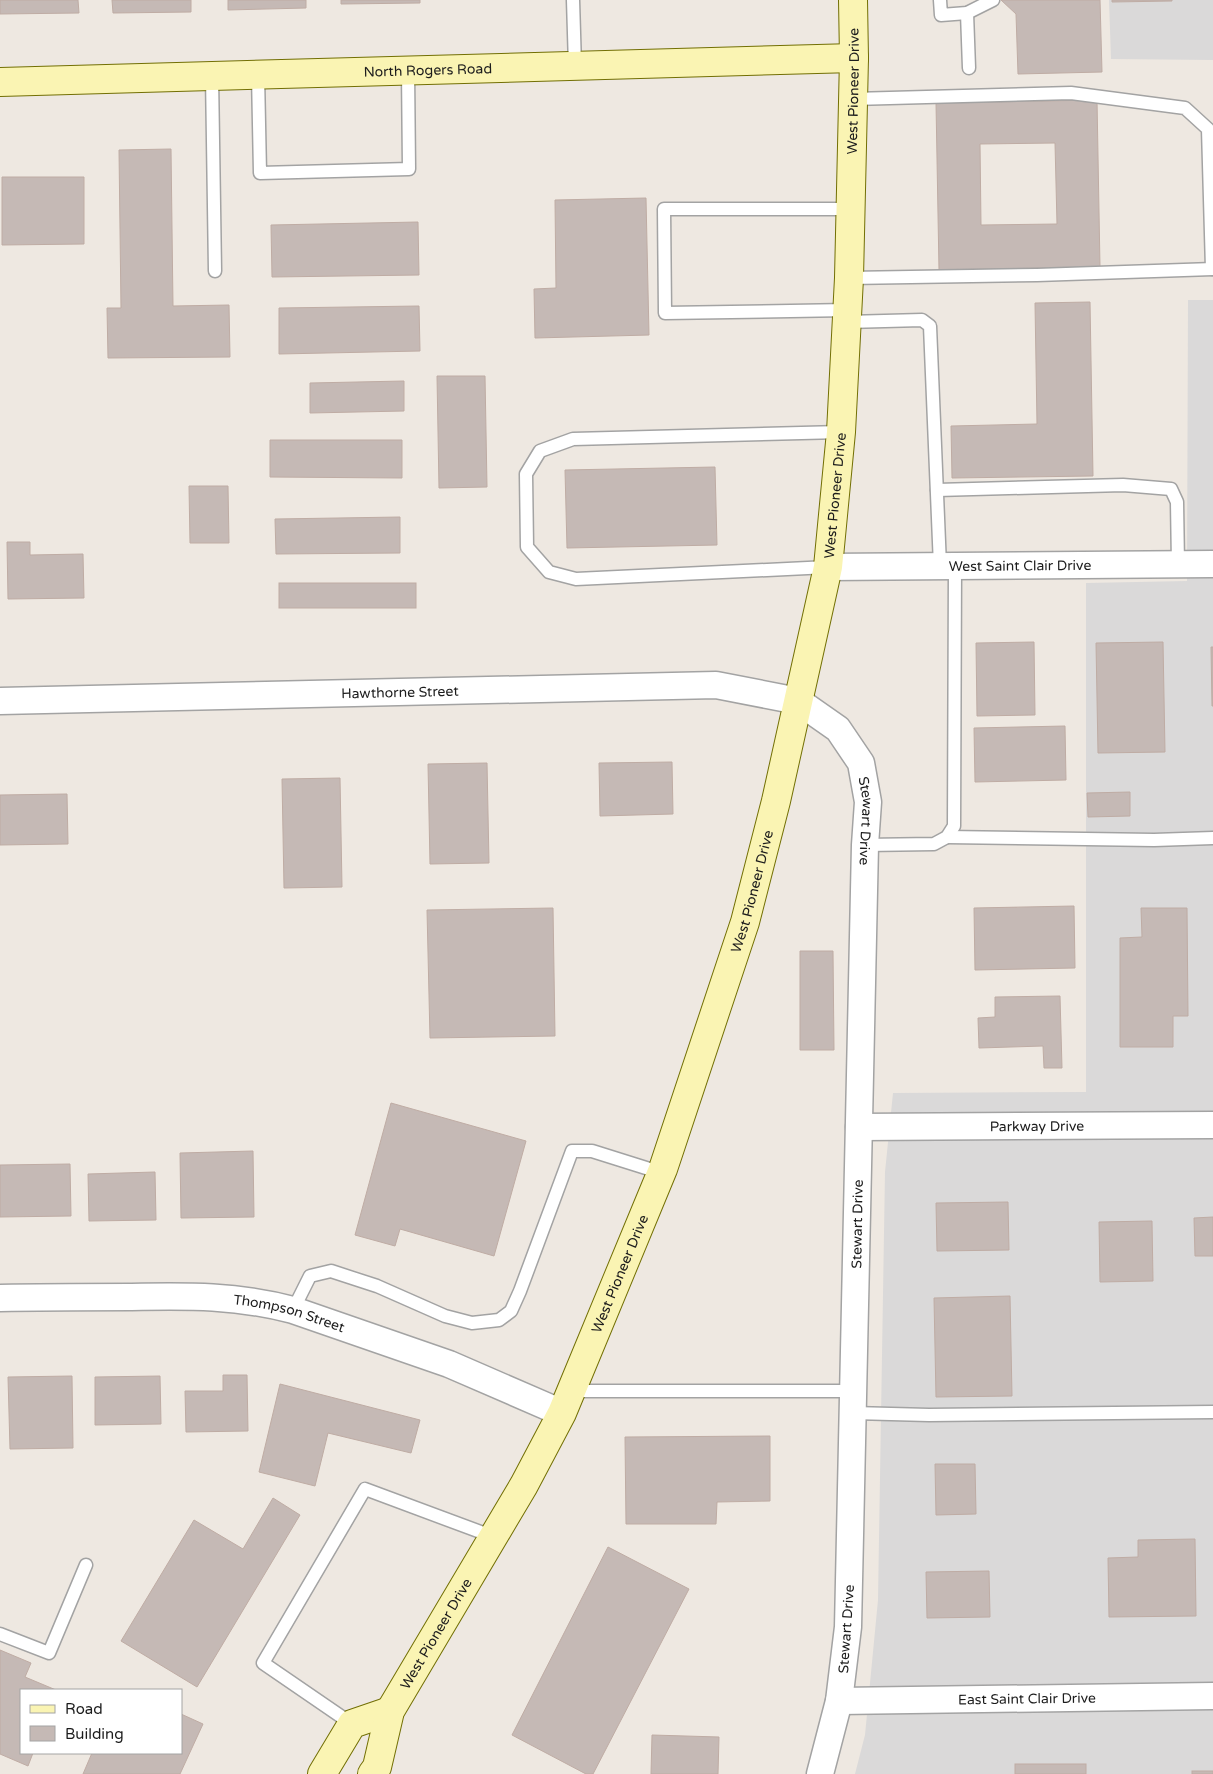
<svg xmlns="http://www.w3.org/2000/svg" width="1213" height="1774" font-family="'Varela Round',sans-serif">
	<rect width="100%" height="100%" fill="#eee8e1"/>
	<g fill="#dad9d9">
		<path d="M 1109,0 L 1213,0 L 1213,60 L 1111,59 Z"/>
		<path d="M 1188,300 L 1213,300 L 1213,1774 L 855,1774 L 865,1735 L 878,1600 L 885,1172 L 893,1093 L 1086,1092 L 1086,583 L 1187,581 Z"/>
	</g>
	<g fill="#c5b9b5" stroke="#bfaca4" fill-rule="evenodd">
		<path d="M 0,0 L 78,0 L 79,13 L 0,14 Z"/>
		<path d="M 112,0 L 191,0 L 191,12 L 113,13 Z"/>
		<path d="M 228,0 L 306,0 L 306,8 L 228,10 Z"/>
		<path d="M 341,0 L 420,0 L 420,3 L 341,4 Z"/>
		<path d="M 1001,0 L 1100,0 L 1102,72 L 1018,74 L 1016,14 Z"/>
		<path d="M 1112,0 L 1172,0 L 1172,1 L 1112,2 Z"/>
		<path d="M 1097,100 L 1100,267 L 939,270 L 936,103 ZM 1055,143 L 1057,224 L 981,225 L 980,144 Z"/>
		<path d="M 171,149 L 173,306 L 229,305 L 230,357 L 108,358 L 107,308 L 121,308 L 119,150 Z"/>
		<path d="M 2,177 L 84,177 L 84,244 L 2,245 Z"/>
		<path d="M 646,198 L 649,335 L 535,338 L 534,289 L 556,288 L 555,200 Z"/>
		<path d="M 418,222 L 419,275 L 272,277 L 271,225 Z"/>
		<path d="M 1090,302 L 1093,476 L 952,478 L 951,426 L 1037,424 L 1035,303 Z"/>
		<path d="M 419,306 L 420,351 L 279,354 L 279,308 Z"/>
		<path d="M 437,376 L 485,376 L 487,487 L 439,488 Z"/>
		<path d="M 404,381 L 404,411 L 310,413 L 310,383 Z"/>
		<path d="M 270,440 L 402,440 L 402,478 L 270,477 Z"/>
		<path d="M 715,467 L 717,545 L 567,548 L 565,470 Z"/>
		<path d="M 189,486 L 228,486 L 229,543 L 190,543 Z"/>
		<path d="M 400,517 L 400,553 L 276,554 L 275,519 Z"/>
		<path d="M 7,542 L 30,542 L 30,555 L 83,554 L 84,598 L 8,599 Z"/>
		<rect x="279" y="583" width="137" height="25"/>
		<path d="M 1034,642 L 1035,715 L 977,716 L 976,643 Z"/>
		<path d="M 1163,642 L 1165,752 L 1098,753 L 1096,643 Z"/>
		<path d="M 1211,647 L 1213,647 L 1213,706 L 1212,706 Z"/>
		<path d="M 1065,726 L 1066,780 L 975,782 L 974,728 Z"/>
		<path d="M 672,762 L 673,814 L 600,816 L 599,763 Z"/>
		<path d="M 487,763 L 489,863 L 430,864 L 428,764 Z"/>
		<path d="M 340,778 L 342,887 L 284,888 L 282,779 Z"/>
		<path d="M 1130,792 L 1130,816 L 1088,817 L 1087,793 Z"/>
		<path d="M 67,794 L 68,844 L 0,845 L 0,795 Z"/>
		<path d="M 1074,906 L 1075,968 L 975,970 L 974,908 Z"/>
		<path d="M 553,908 L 555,1036 L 430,1038 L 427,910 Z"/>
		<path d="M 1141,908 L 1187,908 L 1188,1016 L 1173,1016 L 1173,1047 L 1120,1047 L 1120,938 L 1142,937 Z"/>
		<path d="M 800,951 L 833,951 L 834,1050 L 800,1050 Z"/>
		<path d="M 1060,996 L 1062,1068 L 1044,1068 L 1043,1046 L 979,1048 L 978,1018 L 995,1017 L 995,997 Z"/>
		<path d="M 391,1103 L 526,1141 L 494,1256 L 400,1229 L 395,1246 L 355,1235 Z"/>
		<path d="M 253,1151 L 254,1217 L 181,1218 L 180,1153 Z"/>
		<path d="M 70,1164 L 71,1216 L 0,1217 L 0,1165 Z"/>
		<path d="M 155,1172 L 156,1220 L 89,1221 L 88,1174 Z"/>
		<path d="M 1008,1202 L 1009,1250 L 937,1251 L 936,1203 Z"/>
		<path d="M 1213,1217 L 1213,1256 L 1195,1256 L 1194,1218 Z"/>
		<path d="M 1152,1221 L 1153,1281 L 1100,1282 L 1099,1222 Z"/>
		<path d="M 1010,1296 L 1012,1396 L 936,1397 L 934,1298 Z"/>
		<path d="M 223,1375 L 247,1375 L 248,1431 L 186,1432 L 185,1391 L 223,1391 Z"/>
		<path d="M 72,1376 L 73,1448 L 10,1449 L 8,1377 Z"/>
		<path d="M 160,1376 L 161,1424 L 95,1425 L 95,1377 Z"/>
		<path d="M 280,1384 L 420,1420 L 411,1453 L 328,1433 L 315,1486 L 259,1472 Z"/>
		<path d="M 770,1436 L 770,1501 L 717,1502 L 716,1524 L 626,1524 L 625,1437 Z"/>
		<path d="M 935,1464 L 975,1464 L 976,1514 L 936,1515 Z"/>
		<path d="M 273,1498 L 300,1515 L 197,1687 L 121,1641 L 194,1520 L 243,1549 Z"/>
		<path d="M 1195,1539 L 1196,1616 L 1109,1617 L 1108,1558 L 1138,1557 L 1138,1540 Z"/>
		<path d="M 608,1547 L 689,1589 L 593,1774 L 586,1774 L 512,1735 Z"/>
		<path d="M 989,1571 L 990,1617 L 927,1618 L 926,1572 Z"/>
		<path d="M 0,1650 L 31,1663 L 25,1677 L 56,1690 L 21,1690 L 21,1753 L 33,1753 L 28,1766 L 0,1754 Z"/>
		<path d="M 181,1714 L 203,1724 L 180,1774 L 83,1774 L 92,1753 L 181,1753 Z"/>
		<path d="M 652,1735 L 719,1737 L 718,1774 L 651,1774 Z"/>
		<rect x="1015" y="1764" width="71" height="10"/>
		<rect x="1192" y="1771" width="21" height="3"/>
	</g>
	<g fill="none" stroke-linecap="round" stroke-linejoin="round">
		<g stroke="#a3a3a3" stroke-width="15">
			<g id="lane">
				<path d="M 573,0 L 575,66"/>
				<path d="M 940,0 L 941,15 L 967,13 L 993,0"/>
				<path d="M 967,13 L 969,68"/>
				<path d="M 258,75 L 260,173 L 409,169 L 408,71"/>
				<path d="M 212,76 L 215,271"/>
				<path d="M 853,99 L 1071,93 L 1185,108 L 1208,129 L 1212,269"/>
				<path d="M 849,278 L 1037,275 L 1213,269"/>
				<path d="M 848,310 L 665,313 L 664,209 L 851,209"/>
				<path d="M 847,322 L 922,320 L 930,326 L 940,566"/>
				<path d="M 937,490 L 1123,485 L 1171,489 L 1177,502 L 1178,564"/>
				<path d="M 828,567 L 576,579 L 549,572 L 527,547 L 526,474 L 540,451 L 573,439 L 841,432"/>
				<path d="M 947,837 L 1154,840 L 1213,838"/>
				<path d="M 865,845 L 934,844 L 947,837 L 954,826 L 955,566"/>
				<path d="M 293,1310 L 310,1276 L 331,1271 L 377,1286 L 445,1316 L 472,1323 L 499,1320 L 511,1311 L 520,1291 L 572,1151 L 592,1151 L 662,1173"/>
				<path d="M 571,1391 L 853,1391"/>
				<path d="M 853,1413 L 929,1415 L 1213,1412"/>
				<path d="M 0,1634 L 49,1653 L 86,1565"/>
				<path d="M 352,1724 L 263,1663 L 365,1489 L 494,1537"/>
			</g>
		</g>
		<g stroke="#a3a3a3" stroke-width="29">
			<g id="street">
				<path id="s1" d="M 828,567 L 1213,564"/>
				<path id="s2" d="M 0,701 L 716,685 L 798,701 L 838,729 L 861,763 L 868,802 L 865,845 L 848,1627 L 839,1701 L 820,1774"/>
				<path id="s3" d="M 859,1127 L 1213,1125"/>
				<path id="s4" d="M 0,1298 C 43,1297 87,1297 130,1297 C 188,1296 236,1295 293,1310 L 449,1364 L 562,1413"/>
				<path id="s5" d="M 839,1701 L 1213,1696"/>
			</g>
		</g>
		<g stroke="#726f04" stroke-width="30">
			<g id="secondary">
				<path id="s6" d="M 0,82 L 854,58"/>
				<path d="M 322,1774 L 352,1724 L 390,1711"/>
				<path id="s7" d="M 372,1774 L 377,1767 L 390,1711 L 524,1485 L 562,1413 L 663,1169 L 745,922 L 776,801 L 828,567 L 841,432 L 849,278 L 854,58 L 853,0"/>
			</g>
		</g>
		<use href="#lane" stroke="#fff" stroke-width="12"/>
		<use href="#street" stroke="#fff" stroke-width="26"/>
		<use href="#secondary" stroke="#faf4b3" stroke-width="28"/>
	</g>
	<g text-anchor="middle" stroke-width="4" stroke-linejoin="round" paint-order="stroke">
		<g font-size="14" fill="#1c1c1c" stroke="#fff">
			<text dy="5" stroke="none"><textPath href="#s6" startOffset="428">North Rogers Road</textPath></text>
			<text dy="5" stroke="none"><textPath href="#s7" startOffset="1776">West Pioneer Drive</textPath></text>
			<text dy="5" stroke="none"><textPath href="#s7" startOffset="1371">West Pioneer Drive</textPath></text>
			<text dy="5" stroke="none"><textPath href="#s1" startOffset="192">West Saint Clair Drive</textPath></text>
			<text dy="5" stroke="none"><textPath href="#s2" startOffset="400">Hawthorne Street</textPath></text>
			<text dy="5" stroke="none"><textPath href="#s2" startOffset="948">Stewart Drive</textPath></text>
			<text dy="5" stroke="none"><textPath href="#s7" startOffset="966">West Pioneer Drive</textPath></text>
			<text dy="5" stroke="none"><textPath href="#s3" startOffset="178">Parkway Drive</textPath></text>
			<text transform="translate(857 1224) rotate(-89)" y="5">Stewart Drive</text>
			<text dy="5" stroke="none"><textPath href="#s7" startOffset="561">West Pioneer Drive</textPath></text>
			<text dy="5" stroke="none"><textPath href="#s4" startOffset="291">Thompson Street</textPath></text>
			<text transform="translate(846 1629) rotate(-86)" y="5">Stewart Drive</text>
			<text dy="5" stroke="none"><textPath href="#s7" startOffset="156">West Pioneer Drive</textPath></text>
			<text dy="5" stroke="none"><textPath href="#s5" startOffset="188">East Saint Clair Drive</textPath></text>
		</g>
	</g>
	<rect x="20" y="1689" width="162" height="65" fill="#ffffff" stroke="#a4a4a4"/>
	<rect x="30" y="1705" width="25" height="8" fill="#faf4b3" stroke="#a4a4a4"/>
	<text x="65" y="1714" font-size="15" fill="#1c1c1c">Road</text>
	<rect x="30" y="1726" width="25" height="15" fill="#c5b9b5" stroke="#a4a4a4"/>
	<text x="65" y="1739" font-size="15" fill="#1c1c1c">Building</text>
</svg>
